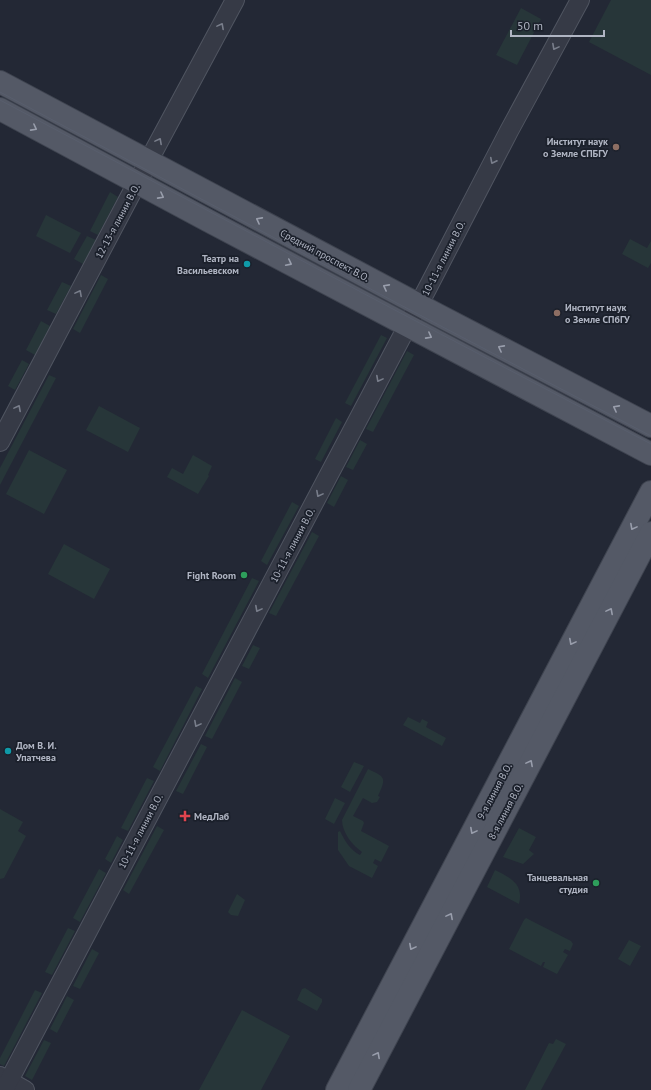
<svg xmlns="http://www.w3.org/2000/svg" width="651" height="1090" font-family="'PT Sans',sans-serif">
	<rect width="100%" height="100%" fill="#232835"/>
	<g fill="#273639">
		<path d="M 611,0 L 651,0 L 651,75 L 589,42 Z"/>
		<path d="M 521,8 L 541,19 L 517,65 L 496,55 Z"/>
		<path d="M 110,192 L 118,197 L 98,235 L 90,231 Z"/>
		<path d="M 46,215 L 81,233 L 70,253 L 36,236 Z"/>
		<path d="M 87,236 L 96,240 L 83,264 L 74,259 Z"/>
		<path d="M 630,239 L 647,248 L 651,241 L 651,263 L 648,268 L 622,254 Z"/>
		<path d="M 101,275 L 108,279 L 80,333 L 73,329 Z"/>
		<path d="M 62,282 L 71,286 L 56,314 L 47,310 Z"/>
		<path d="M 41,321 L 50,326 L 35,355 L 26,350 Z"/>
		<path d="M 381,335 L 387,338 L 351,406 L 345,403 Z"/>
		<path d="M 407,351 L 414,355 L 373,432 L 366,429 Z"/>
		<path d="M 22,360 L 29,364 L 15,390 L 8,386 Z"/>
		<path d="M 49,375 L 56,378 L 0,485 L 0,468 Z"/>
		<path d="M 99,406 L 140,428 L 128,452 L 86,430 Z"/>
		<path d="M 336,418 L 342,422 L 321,462 L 315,459 Z"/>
		<path d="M 360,440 L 367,444 L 353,470 L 346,467 Z"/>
		<path d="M 29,450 L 67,470 L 44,514 L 6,494 Z"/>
		<path d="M 193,455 L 212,466 L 208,475 L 209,476 L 198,494 L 167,477 L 172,468 L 183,474 Z"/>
		<path d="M 341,476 L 348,480 L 334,507 L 327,503 Z"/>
		<path d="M 292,502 L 299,506 L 267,565 L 261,561 Z"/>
		<path d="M 312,532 L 319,536 L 276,616 L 269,613 Z"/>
		<path d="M 64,544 L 110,569 L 94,599 L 48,574 Z"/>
		<path d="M 252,578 L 259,581 L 208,678 L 202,674 Z"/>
		<path d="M 253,645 L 260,648 L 249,669 L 242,666 Z"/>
		<path d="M 235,678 L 242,682 L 212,739 L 205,736 Z"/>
		<path d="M 196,686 L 202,689 L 160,771 L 153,767 Z"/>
		<path d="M 408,717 L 420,723 L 422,719 L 428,722 L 426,727 L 446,738 L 442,746 L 403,725 Z"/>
		<path d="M 201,744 L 207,747 L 183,794 L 176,791 Z"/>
		<path d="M 354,762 L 364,766 L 350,792 L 341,787 Z"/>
		<path d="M 368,769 C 385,777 387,777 378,796 L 380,797 L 377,802 L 372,803 L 363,798 L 353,816 L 363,821 L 364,823 L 361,831 L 389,846 L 381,862 L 375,859 L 373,863 L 378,866 L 372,878 L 349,866 L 338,850 L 338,832 L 340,831 C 345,841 350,850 360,855 L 362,852 C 352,845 342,832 342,820 Z"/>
		<path d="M 147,778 L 154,781 L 128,831 L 121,828 Z"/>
		<path d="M 335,798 L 345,803 L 334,824 L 325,819 Z"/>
		<path d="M 0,809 L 23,822 L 18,831 L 26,836 L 4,878 L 0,879 Z"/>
		<path d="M 157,826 L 164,830 L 129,894 L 123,890 Z"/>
		<path d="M 519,828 L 536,837 L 529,850 L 534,854 L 523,864 L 503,857 Z"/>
		<path d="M 117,836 L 123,840 L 111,863 L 105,859 Z"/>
		<path d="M 99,869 L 106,873 L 80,922 L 73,918 Z"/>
		<path d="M 495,870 C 511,878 524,884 519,904 L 487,887 Z"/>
		<path d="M 237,894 L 245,900 L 238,916 L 231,915 L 228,912 Z"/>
		<path d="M 526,918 L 571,941 L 573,944 L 570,951 L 565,949 L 563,952 L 568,955 L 557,974 L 543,967 L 545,962 L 543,962 L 541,966 L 509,949 L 524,920 Z"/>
		<path d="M 68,928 L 75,931 L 52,975 L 45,972 Z"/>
		<path d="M 629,940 L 641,946 L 630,966 L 618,959 Z"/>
		<path d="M 92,949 L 99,953 L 80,989 L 73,986 Z"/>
		<path d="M 305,988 L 322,999 L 322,1002 L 317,1011 L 297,1000 L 302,989 Z"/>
		<path d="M 35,990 L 42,993 L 4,1066 L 0,1064 L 0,1058 Z"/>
		<path d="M 67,996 L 74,1000 L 57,1033 L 50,1029 Z"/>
		<path d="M 242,1010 L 290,1036 L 261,1090 L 199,1090 Z"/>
		<path d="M 556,1039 L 566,1044 L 541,1090 L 525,1090 L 549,1043 L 553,1044 Z"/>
		<path d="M 44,1040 L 51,1043 L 32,1080 L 25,1076 Z"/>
	</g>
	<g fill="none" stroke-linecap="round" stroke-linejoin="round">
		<g stroke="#505561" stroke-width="20">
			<g id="minor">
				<path d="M 0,442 L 149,160 L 235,0"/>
				<path d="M 0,1076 L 25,1090"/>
				<path d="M 4,1090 L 427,289 L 509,131 L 580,0"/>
			</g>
		</g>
		<g stroke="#3f4450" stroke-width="24">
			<g id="major">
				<path d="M 0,82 L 436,314 L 651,426"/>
				<path d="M 0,109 L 207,220 L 651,454"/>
				<path d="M 337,1090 L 651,492"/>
				<path d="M 359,1090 L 651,533"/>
			</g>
		</g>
		<use href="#minor" stroke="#363a46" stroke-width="18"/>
		<use href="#major" stroke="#545966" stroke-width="22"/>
		<g stroke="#585e6d" stroke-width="1">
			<path d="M 0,92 L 395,302 L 651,436"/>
			<path d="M 0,100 L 391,308 L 651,444"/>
		</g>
	</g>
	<defs><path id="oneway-chevron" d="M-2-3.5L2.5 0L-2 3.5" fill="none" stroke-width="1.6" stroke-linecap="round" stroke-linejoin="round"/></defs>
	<g stroke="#797e8b">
		<use href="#oneway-chevron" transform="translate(221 26) rotate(-62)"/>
		<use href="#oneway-chevron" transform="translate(555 47) rotate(118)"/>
		<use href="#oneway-chevron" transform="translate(159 141) rotate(-62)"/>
		<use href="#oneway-chevron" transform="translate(493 161) rotate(117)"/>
		<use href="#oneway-chevron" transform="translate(79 293) rotate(-62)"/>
		<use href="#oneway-chevron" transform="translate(379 379) rotate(118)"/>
		<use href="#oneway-chevron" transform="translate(18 408) rotate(-62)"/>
		<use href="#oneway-chevron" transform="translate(319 494) rotate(118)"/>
		<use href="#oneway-chevron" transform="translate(258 609) rotate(118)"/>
		<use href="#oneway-chevron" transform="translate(197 724) rotate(118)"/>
	</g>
	<g stroke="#999eac">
		<use href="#oneway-chevron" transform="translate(34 128) rotate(28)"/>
		<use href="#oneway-chevron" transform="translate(161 196) rotate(28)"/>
		<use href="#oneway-chevron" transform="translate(259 220) rotate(-152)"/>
		<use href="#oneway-chevron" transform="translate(289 263) rotate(27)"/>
		<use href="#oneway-chevron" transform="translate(386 287) rotate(-152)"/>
		<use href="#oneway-chevron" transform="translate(429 336) rotate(28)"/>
		<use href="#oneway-chevron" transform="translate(501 348) rotate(-152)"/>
		<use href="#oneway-chevron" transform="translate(616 408) rotate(-152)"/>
		<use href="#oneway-chevron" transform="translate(633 527) rotate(118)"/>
		<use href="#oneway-chevron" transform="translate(610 611) rotate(-62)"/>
		<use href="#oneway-chevron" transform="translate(572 642) rotate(118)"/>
		<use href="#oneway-chevron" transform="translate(530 763) rotate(-62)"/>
		<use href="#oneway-chevron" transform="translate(473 831) rotate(118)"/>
		<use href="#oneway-chevron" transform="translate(450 916) rotate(-62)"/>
		<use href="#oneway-chevron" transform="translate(412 947) rotate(118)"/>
		<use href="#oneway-chevron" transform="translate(377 1055) rotate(-62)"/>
	</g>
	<g fill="#8d6e63" stroke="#1b202b" stroke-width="1.5">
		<circle cx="616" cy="147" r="4"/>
		<circle cx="557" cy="313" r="4"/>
	</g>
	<g fill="#0f9aa8" stroke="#1b202b" stroke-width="1.5">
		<circle cx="247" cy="264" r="4"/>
		<circle cx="8" cy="751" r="4"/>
	</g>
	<g fill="#2e9e5b" stroke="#1b202b" stroke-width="1.5">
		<circle cx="244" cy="575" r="4"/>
		<circle cx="596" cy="883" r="4"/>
	</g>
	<path fill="#e0444e" stroke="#1b202b" stroke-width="1.5" d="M183 810h4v4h4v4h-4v4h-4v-4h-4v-4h4z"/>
	<g text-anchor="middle" stroke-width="3.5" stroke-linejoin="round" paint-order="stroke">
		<g font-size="10" font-weight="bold" fill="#b0b5c3" stroke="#1b202b" text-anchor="end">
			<text x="608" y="145">Институт наук<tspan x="608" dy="12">о Земле СПБГУ</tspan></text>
			<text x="239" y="262">Театр на<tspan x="239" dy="12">Васильевском</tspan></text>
			<text x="565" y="311" text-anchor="start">Институт наук<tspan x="565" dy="12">о Земле СПбГУ</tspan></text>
			<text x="236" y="579">Fight Room</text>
			<text x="16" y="749" text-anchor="start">Дом В. И.<tspan x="16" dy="12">Упатчева</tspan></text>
			<text x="194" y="820" text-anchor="start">МедЛаб</text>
			<text x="588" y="881">Танцевальная<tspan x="588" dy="12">студия</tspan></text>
		</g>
		<g font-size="10" fill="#b0b5c3" stroke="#1b202b">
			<text transform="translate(117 221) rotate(-62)" y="4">12-13-я линии В.О.</text>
			<text transform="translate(325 255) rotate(28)" y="4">Средний проспект В.О.</text>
			<text transform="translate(443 258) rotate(-63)" y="4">10-11-я линии В.О.</text>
			<text transform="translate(292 545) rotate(-62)" y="4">10-11-я линии В.О.</text>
			<text transform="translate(494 791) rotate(-62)" y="4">9-я линия В.О.</text>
			<text transform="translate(505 811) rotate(-62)" y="4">8-я линия В.О.</text>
			<text transform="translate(140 831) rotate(-62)" y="4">10-11-я линии В.О.</text>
		</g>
	</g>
	<path d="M511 30v6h93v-6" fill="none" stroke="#b0b5c3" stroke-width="2"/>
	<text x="517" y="30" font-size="12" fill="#b0b5c3" stroke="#1b202b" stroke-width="3" paint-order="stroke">50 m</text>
</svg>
